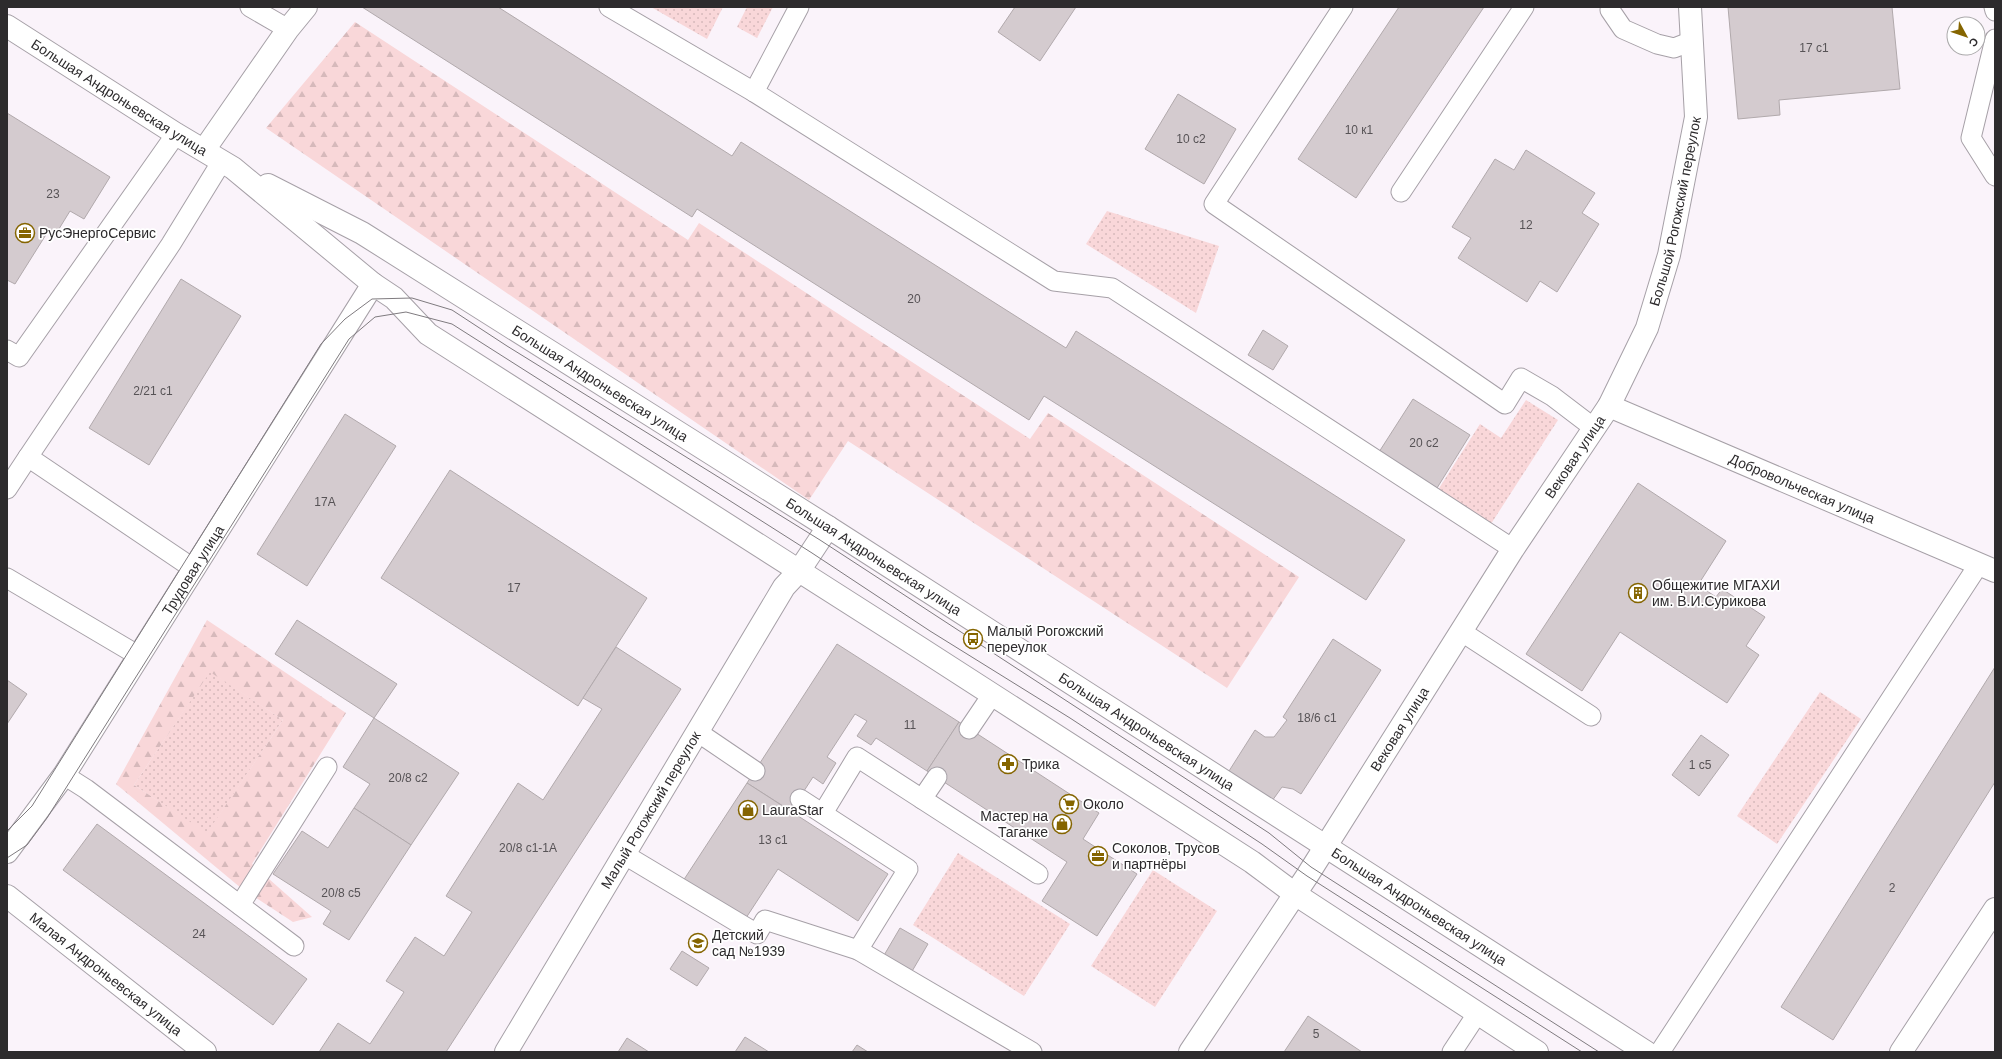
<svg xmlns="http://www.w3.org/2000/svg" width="2002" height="1059" font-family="Arial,sans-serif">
	<defs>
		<pattern id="grass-dots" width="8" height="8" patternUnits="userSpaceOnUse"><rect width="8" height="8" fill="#f9d7d9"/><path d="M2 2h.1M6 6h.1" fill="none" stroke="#d6b9bb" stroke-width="1.8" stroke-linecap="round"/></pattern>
		<pattern id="forest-firs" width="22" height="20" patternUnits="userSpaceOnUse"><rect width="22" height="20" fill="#f9d7d9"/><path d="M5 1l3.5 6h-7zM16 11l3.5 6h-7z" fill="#d6b9bb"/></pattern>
	</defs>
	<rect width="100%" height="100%" fill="#faf3fa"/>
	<g fill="url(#grass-dots)">
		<path d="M 651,7 L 723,7 L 707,39 Z"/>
		<path d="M 747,7 L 773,7 L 757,38 L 737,27 Z"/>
		<path d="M 1107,211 L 1219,246 L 1196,313 L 1086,244 Z"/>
		<path d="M 1526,400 L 1558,420 L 1489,527 L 1436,493 L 1480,424 L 1501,438 Z"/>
		<path d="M 210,671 L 283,720 L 207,834 L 134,785 Z"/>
		<path d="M 1820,692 L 1861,719 L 1777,844 L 1737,816 Z"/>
		<path d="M 958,853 L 1070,924 L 1024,996 L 913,925 Z"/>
		<path d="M 1153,870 L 1217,911 L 1155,1007 L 1091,966 Z"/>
	</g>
	<g fill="url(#forest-firs)" fill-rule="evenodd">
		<path d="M 355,22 L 688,240 L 699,223 L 1030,439 L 1048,413 L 1299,577 L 1227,688 L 848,441 L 809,500 L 266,128 Z"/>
		<path d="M 207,620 L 346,713 L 252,864 L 312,917 L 293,922 L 241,888 L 116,784 ZM 210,672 L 283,720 L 207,833 L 134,785 Z"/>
	</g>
	<g fill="#d4cbcf" stroke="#b1a9ac">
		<path d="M 362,7 L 498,7 L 732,156 L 741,142 L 1066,348 L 1076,331 L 1405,540 L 1366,600 L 1044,396 L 1029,420 L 697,209 L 692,217 Z"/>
		<path d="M 1015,7 L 1076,7 L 1040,61 L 998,32 Z"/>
		<path d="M 1399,7 L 1484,7 L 1356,198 L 1298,159 Z"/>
		<path d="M 1728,7 L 1892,7 L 1900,89 L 1779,100 L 1780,115 L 1738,119 Z"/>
		<path d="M 1178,94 L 1236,129 L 1204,184 L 1145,149 Z"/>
		<path d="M 7,113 L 110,177 L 84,219 L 70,211 L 54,237 L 47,233 L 15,284 L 7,280 Z"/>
		<path d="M 1526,150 L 1595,193 L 1582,213 L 1599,224 L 1557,292 L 1540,281 L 1527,302 L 1458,258 L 1471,238 L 1452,227 L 1495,159 L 1514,170 Z"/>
		<path d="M 181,279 L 241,316 L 149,465 L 89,428 Z"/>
		<path d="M 1263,330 L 1288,346 L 1273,370 L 1248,355 Z"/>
		<path d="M 1413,399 L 1470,435 L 1437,488 L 1379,452 Z"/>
		<path d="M 345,414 L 396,446 L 307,586 L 257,554 Z"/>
		<path d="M 450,470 L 647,598 L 578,706 L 381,578 Z"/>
		<path d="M 1638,483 L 1726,541 L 1698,585 L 1716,597 L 1722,589 L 1765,617 L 1746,646 L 1759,655 L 1727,703 L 1620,632 L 1582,691 L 1526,654 Z"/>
		<path d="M 297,620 L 397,684 L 374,718 L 275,654 Z"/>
		<path d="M 1333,639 L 1381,670 L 1301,794 L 1293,789 L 1282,787 L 1272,801 L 1229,771 L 1255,730 L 1265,737 L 1274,737 L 1287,720 L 1283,717 Z"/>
		<path d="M 837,644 L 959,722 L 927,771 L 876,738 L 871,745 L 857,736 L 867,721 L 855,714 L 827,757 L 836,763 L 823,784 L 813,777 L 791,811 L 747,783 Z"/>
		<path d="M 616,647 L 681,689 L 446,1052 L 319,1052 L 338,1023 L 370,1044 L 404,992 L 386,981 L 415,937 L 444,956 L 472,912 L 446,896 L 518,783 L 543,800 L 602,709 L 583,698 Z"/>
		<path d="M 1995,667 L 1995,782 L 1833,1040 L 1781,1007 Z"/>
		<path d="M 7,680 L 27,694 L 7,724 Z"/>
		<path d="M 374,718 L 459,773 L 411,845 L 354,808 L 370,784 L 343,767 Z"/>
		<path d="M 959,722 L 1099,813 L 1083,839 L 1137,874 L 1097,936 L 1042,901 L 1067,862 L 927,771 Z"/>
		<path d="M 1701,735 L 1729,755 L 1699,796 L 1672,775 Z"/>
		<path d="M 747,783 L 888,874 L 858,921 L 778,869 L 744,921 L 683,881 Z"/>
		<path d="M 354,808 L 411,845 L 349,940 L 323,924 L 331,911 L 273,874 L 302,831 L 328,848 Z"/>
		<path d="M 97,824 L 307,979 L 273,1025 L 63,870 Z"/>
		<path d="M 900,928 L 928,944 L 911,973 L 883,957 Z"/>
		<path d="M 682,951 L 709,968 L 697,986 L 670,969 Z"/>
		<path d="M 1308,1016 L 1362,1052 L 1284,1052 Z"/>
		<path d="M 745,1037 L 769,1052 L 735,1052 Z"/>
		<path d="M 627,1038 L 649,1052 L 618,1052 Z"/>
		<path d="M 857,1045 L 868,1052 L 852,1052 Z"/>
	</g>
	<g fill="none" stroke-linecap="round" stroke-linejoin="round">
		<g stroke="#a6a0a7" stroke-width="21">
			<g id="service">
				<path d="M 250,7 L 288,29"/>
				<path d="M 609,7 L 754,92 L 1054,281 L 1112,288 L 1513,549"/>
				<path d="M 1343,7 L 1214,204 L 1505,404 L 1521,378 L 1552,396 L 1594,428"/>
				<path d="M 1994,7 L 1995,11"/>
				<path d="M 1610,10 L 1623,29 L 1657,44 L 1674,48 L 1692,41"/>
				<path d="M 1995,39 L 1971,138 L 1995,176"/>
				<path d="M 754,92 L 799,7"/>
				<path d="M 1401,192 L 1524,7"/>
				<path d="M 7,350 L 19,357 L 176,134"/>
				<path d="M 7,489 L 28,457"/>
				<path d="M 194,569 L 28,457 L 171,244 L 222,161"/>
				<path d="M 7,578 L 139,656"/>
				<path d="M 1462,632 L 1591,716"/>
				<path d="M 969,729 L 992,695"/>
				<path d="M 699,733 L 755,771"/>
				<path d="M 64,775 L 86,789 L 294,946"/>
				<path d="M 800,799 L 908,869 L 858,950"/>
				<path d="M 922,799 L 937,777"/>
				<path d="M 823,813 L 857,757 L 1038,874"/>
				<path d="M 625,855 L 757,934 L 765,920 L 858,950 L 1032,1052"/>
				<path d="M 240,905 L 327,767"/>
				<path d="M 1452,1052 L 1477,1014"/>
				<path d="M 1660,1052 L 1979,564"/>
			</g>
		</g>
		<g stroke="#a6a0a7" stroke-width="24">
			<g id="minor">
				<path d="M 204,150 L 288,29 L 306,7"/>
				<path id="s1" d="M 1609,406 L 1995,571"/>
				<path id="s2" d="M 7,852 L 64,775 L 373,284"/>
				<path id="s3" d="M 7,896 L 205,1052"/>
				<path id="s4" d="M 506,1052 L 784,587 L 799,571 L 828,527"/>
				<path id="s5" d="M 1190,1052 L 1307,876 L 1513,549 L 1609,406 L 1647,328 L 1669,255 L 1696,117 L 1690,7"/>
				<path d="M 1901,1052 L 1995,909"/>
			</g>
		</g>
		<g stroke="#a6a0a7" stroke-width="24">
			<g id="tertiary">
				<path id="s6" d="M 7,26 L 176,134 L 233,168 L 373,284 L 394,298 L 428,334 L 920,648 L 1252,862 L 1295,894 L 1537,1052"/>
				<path id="s7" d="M 268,185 L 362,233 L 828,527 L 1646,1052"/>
			</g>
		</g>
		<use href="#service" stroke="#fff" stroke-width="19"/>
		<use href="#minor" stroke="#fff" stroke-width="22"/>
		<use href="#tertiary" stroke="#fff" stroke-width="22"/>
		<g stroke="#7f7b7f" stroke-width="1">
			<path d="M 7,831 L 32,806 L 321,344 L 345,319 L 372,299 L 412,298 L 452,310 L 507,346 L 820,540 L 1269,833 L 1311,867 L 1599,1052"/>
			<path d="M 7,858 L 27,845 L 47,818 L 349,339 L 375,317 L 406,312 L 452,324 L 812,553 L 930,631 L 1070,718 L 1262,844 L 1307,876 L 1582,1052"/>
		</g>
	</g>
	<defs>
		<g id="office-ring" transform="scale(1)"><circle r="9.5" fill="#fff" stroke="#856500" stroke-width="1.5"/><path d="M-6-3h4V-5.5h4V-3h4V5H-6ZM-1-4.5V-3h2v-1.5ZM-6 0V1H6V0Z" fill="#856500"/></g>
		<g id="building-ring" transform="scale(1)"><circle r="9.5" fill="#fff" stroke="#856500" stroke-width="1.5"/><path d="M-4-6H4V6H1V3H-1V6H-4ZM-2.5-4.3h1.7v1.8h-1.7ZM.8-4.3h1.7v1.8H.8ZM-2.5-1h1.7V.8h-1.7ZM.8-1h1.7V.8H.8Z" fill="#856500"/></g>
		<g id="bus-ring" transform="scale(1)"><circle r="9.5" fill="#fff" stroke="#856500" stroke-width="1.5"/><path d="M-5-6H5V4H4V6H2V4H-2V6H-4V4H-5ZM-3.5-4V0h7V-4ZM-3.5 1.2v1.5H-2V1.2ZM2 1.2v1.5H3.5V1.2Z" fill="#856500"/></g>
		<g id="pharmacy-ring" transform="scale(1)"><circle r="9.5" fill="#fff" stroke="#856500" stroke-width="1.5"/><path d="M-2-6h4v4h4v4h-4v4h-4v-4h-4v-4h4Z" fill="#856500"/></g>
		<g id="supermarket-ring" transform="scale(1)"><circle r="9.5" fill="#fff" stroke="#856500" stroke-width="1.5"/><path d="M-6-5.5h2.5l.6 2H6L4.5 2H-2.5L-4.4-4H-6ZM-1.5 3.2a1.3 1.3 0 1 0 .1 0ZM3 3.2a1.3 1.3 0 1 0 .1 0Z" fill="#856500"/></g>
		<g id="shop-ring" transform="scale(1)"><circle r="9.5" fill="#fff" stroke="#856500" stroke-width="1.5"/><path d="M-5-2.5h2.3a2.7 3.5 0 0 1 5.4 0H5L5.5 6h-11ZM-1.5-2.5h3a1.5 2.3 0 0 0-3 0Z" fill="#856500"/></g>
		<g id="school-ring" transform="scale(1)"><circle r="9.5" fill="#fff" stroke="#856500" stroke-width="1.5"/><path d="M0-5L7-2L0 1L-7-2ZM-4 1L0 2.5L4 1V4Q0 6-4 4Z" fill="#856500"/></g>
	</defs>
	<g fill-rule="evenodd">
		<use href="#office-ring" x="25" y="233"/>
		<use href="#building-ring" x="1638" y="593"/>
		<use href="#bus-ring" x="973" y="639"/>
		<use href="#pharmacy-ring" x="1008" y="764"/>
		<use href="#supermarket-ring" x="1069" y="804"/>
		<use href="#shop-ring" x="748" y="810"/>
		<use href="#shop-ring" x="1062" y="824"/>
		<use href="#office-ring" x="1098" y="856"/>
		<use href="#school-ring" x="698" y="943"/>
	</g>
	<g text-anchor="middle" stroke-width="3.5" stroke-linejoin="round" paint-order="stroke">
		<g font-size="12" fill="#575356">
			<text x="1814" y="52">17 с1</text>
			<text x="1359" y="134">10 к1</text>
			<text x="1191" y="143">10 с2</text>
			<text x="53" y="198">23</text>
			<text x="1526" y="229">12</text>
			<text x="914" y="303">20</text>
			<text x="153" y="395">2/21 с1</text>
			<text x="1424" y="447">20 с2</text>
			<text x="325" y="506">17А</text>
			<text x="514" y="592">17</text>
			<text x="1317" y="722">18/6 с1</text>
			<text x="910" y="729">11</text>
			<text x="1700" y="769">1 с5</text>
			<text x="408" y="782">20/8 с2</text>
			<text x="773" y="844">13 с1</text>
			<text x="528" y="852">20/8 с1-1А</text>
			<text x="1892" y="892">2</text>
			<text x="341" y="897">20/8 с5</text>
			<text x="199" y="938">24</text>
			<text x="1316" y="1038">5</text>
		</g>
		<g font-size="14" fill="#2d2b2d" stroke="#fff">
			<text dy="5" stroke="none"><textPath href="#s6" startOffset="133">Большая Андроньевская улица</textPath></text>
			<text dy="5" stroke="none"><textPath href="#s5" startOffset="977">Большой Рогожский переулок</textPath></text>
			<text dy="5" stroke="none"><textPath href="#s7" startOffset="387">Большая Андроньевская улица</textPath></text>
			<text dy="5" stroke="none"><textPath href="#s5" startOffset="709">Вековая улица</textPath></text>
			<text dy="5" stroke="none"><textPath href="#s1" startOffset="210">Добровольческая улица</textPath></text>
			<text dy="5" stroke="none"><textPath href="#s7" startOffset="711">Большая Андроньевская улица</textPath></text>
			<text dy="5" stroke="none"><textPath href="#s2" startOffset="338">Трудовая улица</textPath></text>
			<text dy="5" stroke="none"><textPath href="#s5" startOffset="385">Вековая улица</textPath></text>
			<text dy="5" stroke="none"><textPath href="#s7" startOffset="1035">Большая Андроньевская улица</textPath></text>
			<text dy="5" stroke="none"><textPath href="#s4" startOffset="282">Малый Рогожский переулок</textPath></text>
			<text dy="5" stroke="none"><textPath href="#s7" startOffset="1359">Большая Андроньевская улица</textPath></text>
			<text dy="5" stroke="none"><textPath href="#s3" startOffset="126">Малая Андроньевская улица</textPath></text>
		</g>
		<g font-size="14" fill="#2d2b2d" stroke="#fff" text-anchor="start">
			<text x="39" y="238">РусЭнергоСервис</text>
			<text x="1652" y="590">Общежитие МГАХИ<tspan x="1652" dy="16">им. В.И.Сурикова</tspan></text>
			<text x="987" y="636">Малый Рогожский<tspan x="987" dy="16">переулок</tspan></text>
			<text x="1022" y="769">Трика</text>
			<text x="1083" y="809">Около</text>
			<text x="762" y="815">LauraStar</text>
			<text x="1048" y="821" text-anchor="end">Мастер на<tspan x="1048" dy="16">Таганке</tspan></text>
			<text x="1112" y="853">Соколов, Трусов<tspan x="1112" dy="16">и партнёры</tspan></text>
			<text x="712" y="940">Детский<tspan x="712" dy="16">сад №1939</tspan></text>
		</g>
	</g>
	<rect width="2002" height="1059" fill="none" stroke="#2d2b2d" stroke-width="16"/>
	<g transform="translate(1966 36) rotate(130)"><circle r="19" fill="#ffffff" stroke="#abaaab"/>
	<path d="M0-3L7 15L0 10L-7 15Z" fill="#856500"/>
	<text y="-6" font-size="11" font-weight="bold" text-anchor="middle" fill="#2d2b2d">С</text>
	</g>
</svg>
